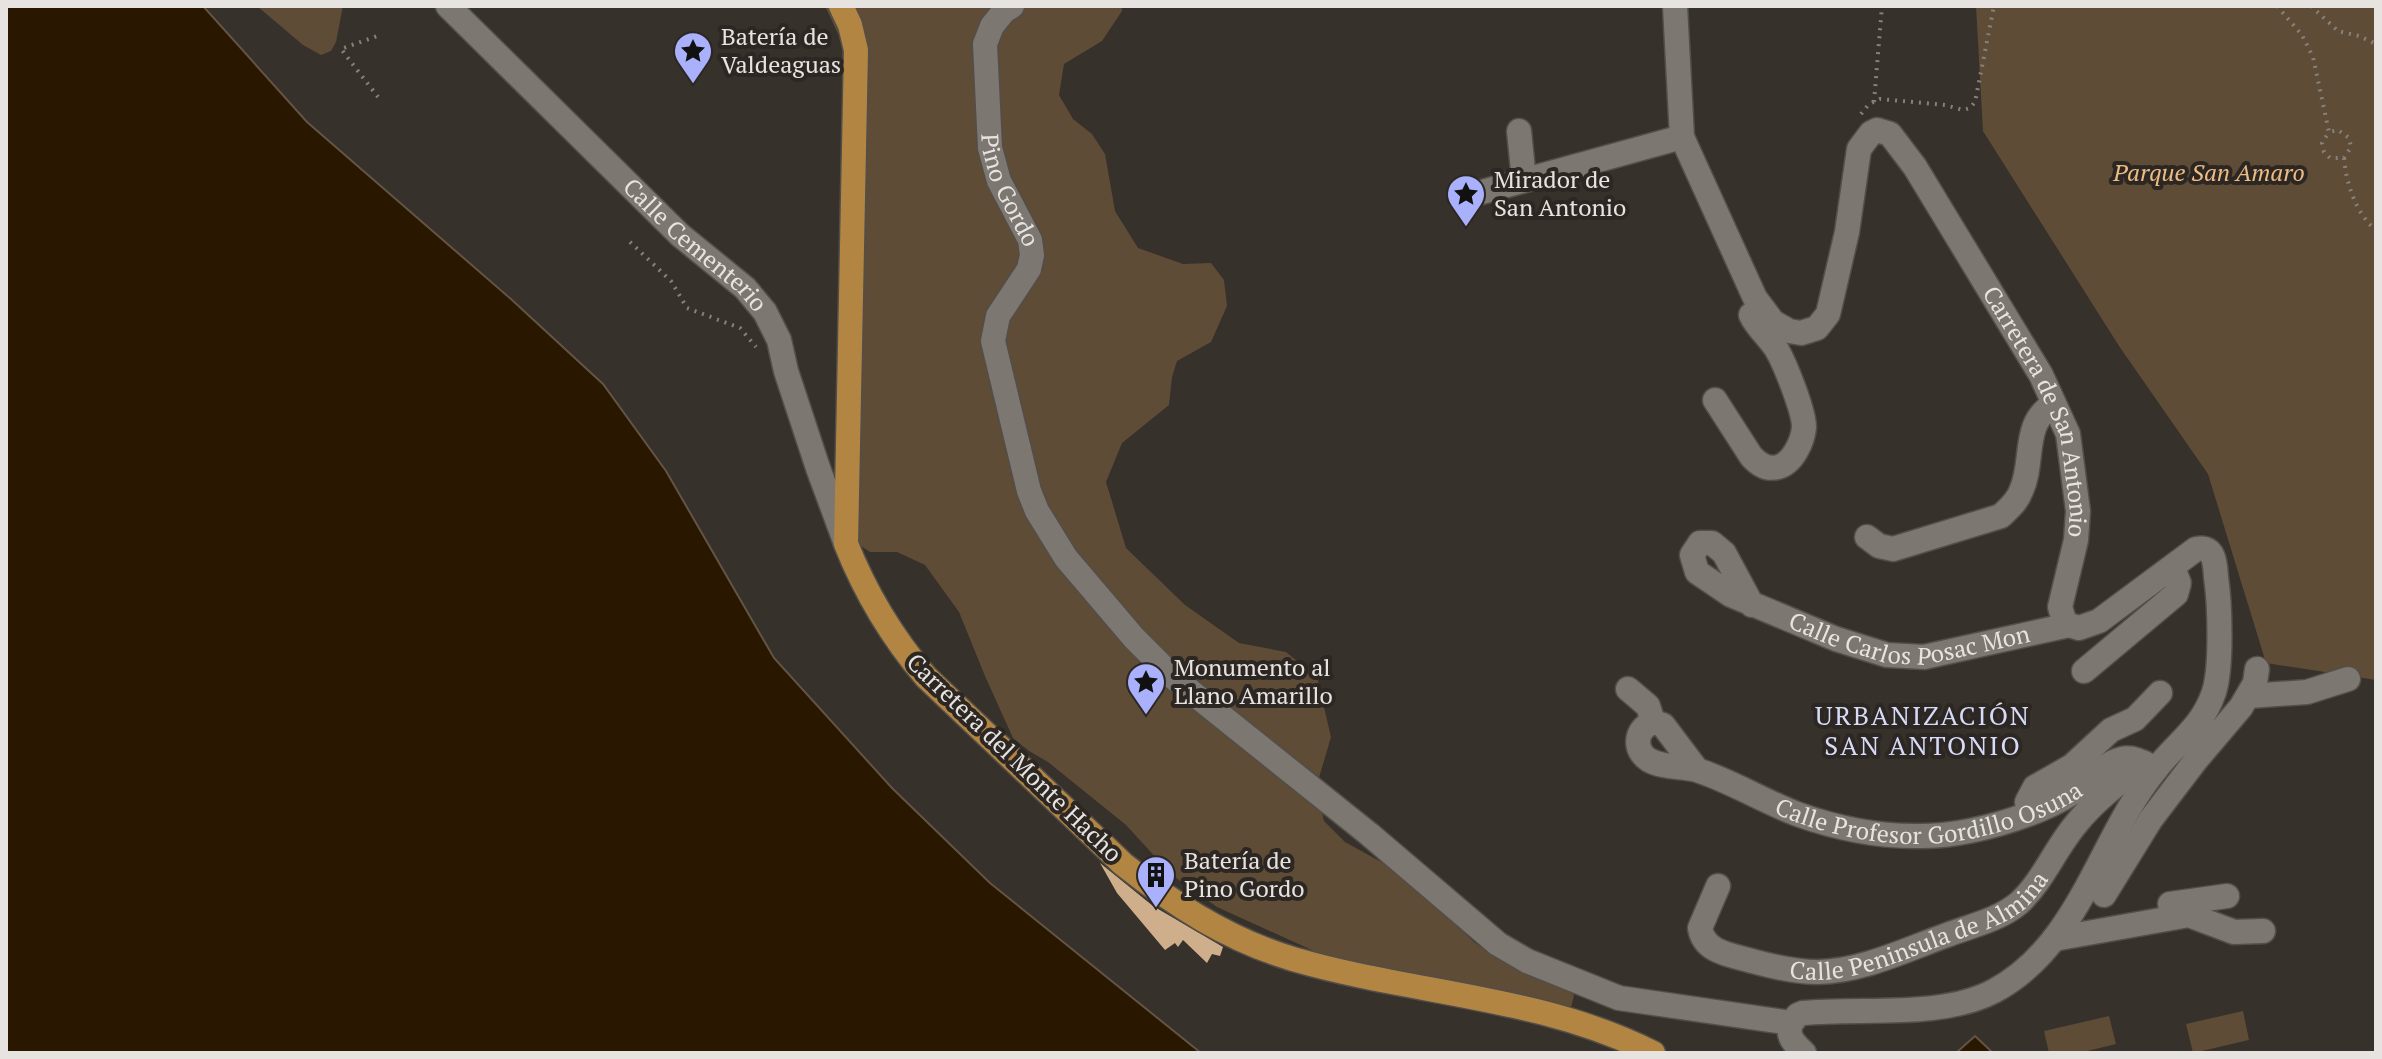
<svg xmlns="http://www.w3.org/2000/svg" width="2382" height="1059" font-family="'PT Serif',serif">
	<rect width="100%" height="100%" fill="#36312b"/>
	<g fill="#5f4c36">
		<path d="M 257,6 L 343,6 L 336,42 L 331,51 L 321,55 L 303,45 Z"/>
		<path d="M 825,6 L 1122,6 L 1122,11 L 1102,41 L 1064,64 L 1059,95 L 1073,119 L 1092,134 L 1105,154 L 1115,211 L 1138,248 L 1183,264 L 1211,263 L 1224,280 L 1227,306 L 1211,342 L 1177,361 L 1172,377 L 1169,405 L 1122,443 L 1106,482 L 1126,548 L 1185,605 L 1239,643 L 1286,652 L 1317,677 L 1331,737 L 1316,788 L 1324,821 L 1345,842 L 1403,874 L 1474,942 L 1491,954 L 1571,991 L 1574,995 L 1571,1008 L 1557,1020 L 1338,962 L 1217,907 L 1172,875 L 1126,825 L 1048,762 L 1029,751 L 1013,738 L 985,676 L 959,612 L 925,565 L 897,552 L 870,552 L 852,540 L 847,100 L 841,40 Z"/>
		<path d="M 1976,6 L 2376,6 L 2376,680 L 2266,663 L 2208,474 L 2119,346 L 1983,131 Z"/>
		<path d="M 2243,1011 L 2249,1040 L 2193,1053 L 2186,1024 Z"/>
		<path d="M 2109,1016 L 2116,1044 L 2079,1053 L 2049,1053 L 2044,1031 Z"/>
	</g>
	<g fill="#2a1700" stroke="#635443" stroke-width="2">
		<path d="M 6,6 L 203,6 L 307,122 L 512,300 L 603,384 L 666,471 L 774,658 L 892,788 L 990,883 L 1201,1053 L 6,1053 Z"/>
		<path d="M 1975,1036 L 1993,1053 L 1956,1053 Z"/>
	</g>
	<path fill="#cfaf8b" d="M 1100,863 L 1153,906 L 1223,947 L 1220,956 L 1212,954 L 1207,963 L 1183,940 L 1178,947 L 1175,943 L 1165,950 L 1117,893 Z"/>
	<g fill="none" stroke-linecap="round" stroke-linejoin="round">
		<g stroke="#524e49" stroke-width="27">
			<g id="minor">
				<path id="s1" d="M 448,6 L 680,235 L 745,288 L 765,312 L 779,340 L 786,371 L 818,468 L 845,541"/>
				<path id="s2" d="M 1012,6 L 1004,11 L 992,26 L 985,44 L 990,148 L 999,181 L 1030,240 L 1032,255 L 1029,269 L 998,316 L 993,341 L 1029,491 L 1037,511 L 1066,558 L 1134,638 L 1174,678 L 1369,834 L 1498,944 L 1527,961 L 1619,998 L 1791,1023"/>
				<path id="s3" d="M 1675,6 L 1682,137 L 1755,298 L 1773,322 L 1789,331 L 1801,333 L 1817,328 L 1828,314 L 1847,232 L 1859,149 L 1871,133 L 1877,130 L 1890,134 L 1915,167 L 2041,375 L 2068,434 L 2078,511 L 2076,540 L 2060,607 L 2064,620 L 2069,625 L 2079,628 L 2099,621 L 2196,549 C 2215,546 2215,563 2216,577 C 2220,604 2222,667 2214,692 C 2202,728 2178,741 2156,769 C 2099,839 2080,945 1994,991 C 1941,1019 1862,1007 1803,1013 L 1798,1015 L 1791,1023"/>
				<path d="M 1519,131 L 1524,180"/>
				<path d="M 1482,192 L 1682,137"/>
				<path d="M 1715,400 L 1751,456 C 1758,464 1767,470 1778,467 C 1793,463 1803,441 1804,427 C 1804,411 1785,364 1777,350 C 1769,337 1757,328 1751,315"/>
				<path d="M 1867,537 L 1879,546 L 1893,549 L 2001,516 C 2009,508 2017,502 2021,491 C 2035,461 2021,423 2054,404"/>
				<path id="s4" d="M 1752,605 L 1724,553 L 1712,543 L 1700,543 L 1692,555 L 1697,572 L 1731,595 L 1836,639 L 1887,655 L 1924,657 L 2069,625"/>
				<path d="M 2084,671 L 2176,594 L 2179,583 L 2173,568"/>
				<path d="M 1628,689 L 1648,706 L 1653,722"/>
				<path d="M 2249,696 L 2307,692 L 2348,679"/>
				<path id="s5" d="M 1697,770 L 1663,725 L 1653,722 C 1635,729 1633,750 1649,760 C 1663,768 1681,766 1697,770 C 1731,781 1763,801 1797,814 C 1836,828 1881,837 1922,836 C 1968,836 2034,817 2072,793 C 2089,783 2103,763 2122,759 C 2134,756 2146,764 2156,769"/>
				<path d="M 2029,813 L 2027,802 L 2035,787 L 2072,766 L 2111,730 L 2135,719 L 2160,693"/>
				<path id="s6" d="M 1718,886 L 1700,928 C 1704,953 1732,955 1752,961 C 1774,967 1795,972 1818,972 C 1863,971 1905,950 1947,935 C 1970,926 1999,920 2019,903 C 2043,881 2055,849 2076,824 C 2095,800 2120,782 2144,763"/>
				<path d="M 2104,895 L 2151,819 L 2196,760 L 2241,707 L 2255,683 L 2257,669"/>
				<path d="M 2170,904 L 2227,896"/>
				<path d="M 2054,939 L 2189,915 L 2234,932 L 2263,931"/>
				<path d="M 1791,1023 C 1786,1037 1795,1044 1804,1053"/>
			</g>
		</g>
		<g stroke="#524e49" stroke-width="27">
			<path id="major" d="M 841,6 L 850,25 L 856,50 L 846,544 C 866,594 891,636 926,677 L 1123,864 C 1174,905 1229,940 1293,959 C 1412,994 1541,996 1653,1053"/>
		</g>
		<g stroke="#86817c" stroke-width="4" stroke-dasharray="2 6" stroke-linecap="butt">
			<path d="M 2277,6 L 2302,35 L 2313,57 L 2329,132 L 2322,143 L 2324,152 L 2330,158 L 2344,158 L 2351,147 L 2349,138 L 2338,130 L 2329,132"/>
			<path d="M 2311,6 L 2338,31 L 2359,36 L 2376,44"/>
			<path d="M 378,97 L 341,49 L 380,35"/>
			<path d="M 1874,102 L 1882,6"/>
			<path d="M 1861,114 L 1869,104 L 1880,99 L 1945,105 L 1963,110 L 1970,108 L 1975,102 L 1994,6"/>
			<path d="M 2344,158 C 2346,183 2356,214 2376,230"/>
			<path d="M 630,242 L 671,281 L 687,308 L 740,328 L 756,347"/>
		</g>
		<use href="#minor" stroke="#7c7770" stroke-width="24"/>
		<use href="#major" stroke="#b38542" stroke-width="24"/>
	</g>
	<defs>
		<g id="sight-pin" transform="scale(2)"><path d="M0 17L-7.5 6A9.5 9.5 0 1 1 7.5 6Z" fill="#a9b0fc" stroke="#2c2722"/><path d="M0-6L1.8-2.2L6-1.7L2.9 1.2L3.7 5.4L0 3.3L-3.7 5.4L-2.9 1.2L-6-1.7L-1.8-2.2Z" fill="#111"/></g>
		<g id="building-pin" transform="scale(2)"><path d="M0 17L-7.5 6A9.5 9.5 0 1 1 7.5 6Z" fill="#a9b0fc" stroke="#2c2722"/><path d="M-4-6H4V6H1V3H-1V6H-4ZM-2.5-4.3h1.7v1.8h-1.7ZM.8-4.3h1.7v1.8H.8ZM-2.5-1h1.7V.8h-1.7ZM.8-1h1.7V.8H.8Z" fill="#111"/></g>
	</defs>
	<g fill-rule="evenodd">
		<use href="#sight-pin" x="693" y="51"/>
		<use href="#sight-pin" x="1466" y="194"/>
		<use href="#sight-pin" x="1146" y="682"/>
		<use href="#building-pin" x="1156" y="875"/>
	</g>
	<g text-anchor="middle" stroke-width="8" stroke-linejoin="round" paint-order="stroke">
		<g font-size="24" fill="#e7e3e0" stroke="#2c2722" text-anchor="start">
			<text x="721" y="45">Batería de<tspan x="721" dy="28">Valdeaguas</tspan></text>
			<text x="1494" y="188">Mirador de<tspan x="1494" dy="28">San Antonio</tspan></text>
			<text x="1174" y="676">Monumento al<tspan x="1174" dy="28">Llano Amarillo</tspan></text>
			<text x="1184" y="869">Batería de<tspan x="1184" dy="28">Pino Gordo</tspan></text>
		</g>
		<g font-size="24" font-style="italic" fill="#edbc85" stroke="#2c2722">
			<text x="2209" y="181">Parque San Amaro</text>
		</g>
		<g font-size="24" fill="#e7e3e0" stroke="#2c2722">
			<text dy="8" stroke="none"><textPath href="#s2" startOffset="198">Pino Gordo</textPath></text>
			<text dy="8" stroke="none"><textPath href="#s1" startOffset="344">Calle Cementerio</textPath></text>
			<text dy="8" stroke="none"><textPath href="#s3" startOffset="930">Carretera de San Antonio</textPath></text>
			<text dy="8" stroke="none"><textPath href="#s4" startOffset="348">Calle Carlos Posac Mon</textPath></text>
			<text transform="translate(1014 758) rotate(44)" y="8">Carretera del Monte Hacho</text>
			<text dy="8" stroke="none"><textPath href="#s5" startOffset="410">Calle Profesor Gordillo Osuna</textPath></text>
			<text dy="8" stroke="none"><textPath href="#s6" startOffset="290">Calle Peninsula de Almina</textPath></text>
		</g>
		<g font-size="26" letter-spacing="2" fill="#d7dbf8" stroke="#2c2722">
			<text x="1923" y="725">URBANIZACIÓN<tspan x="1923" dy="30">SAN ANTONIO</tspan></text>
		</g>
	</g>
	<rect width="2382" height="1059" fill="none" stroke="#e7e3e0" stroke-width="16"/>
</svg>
